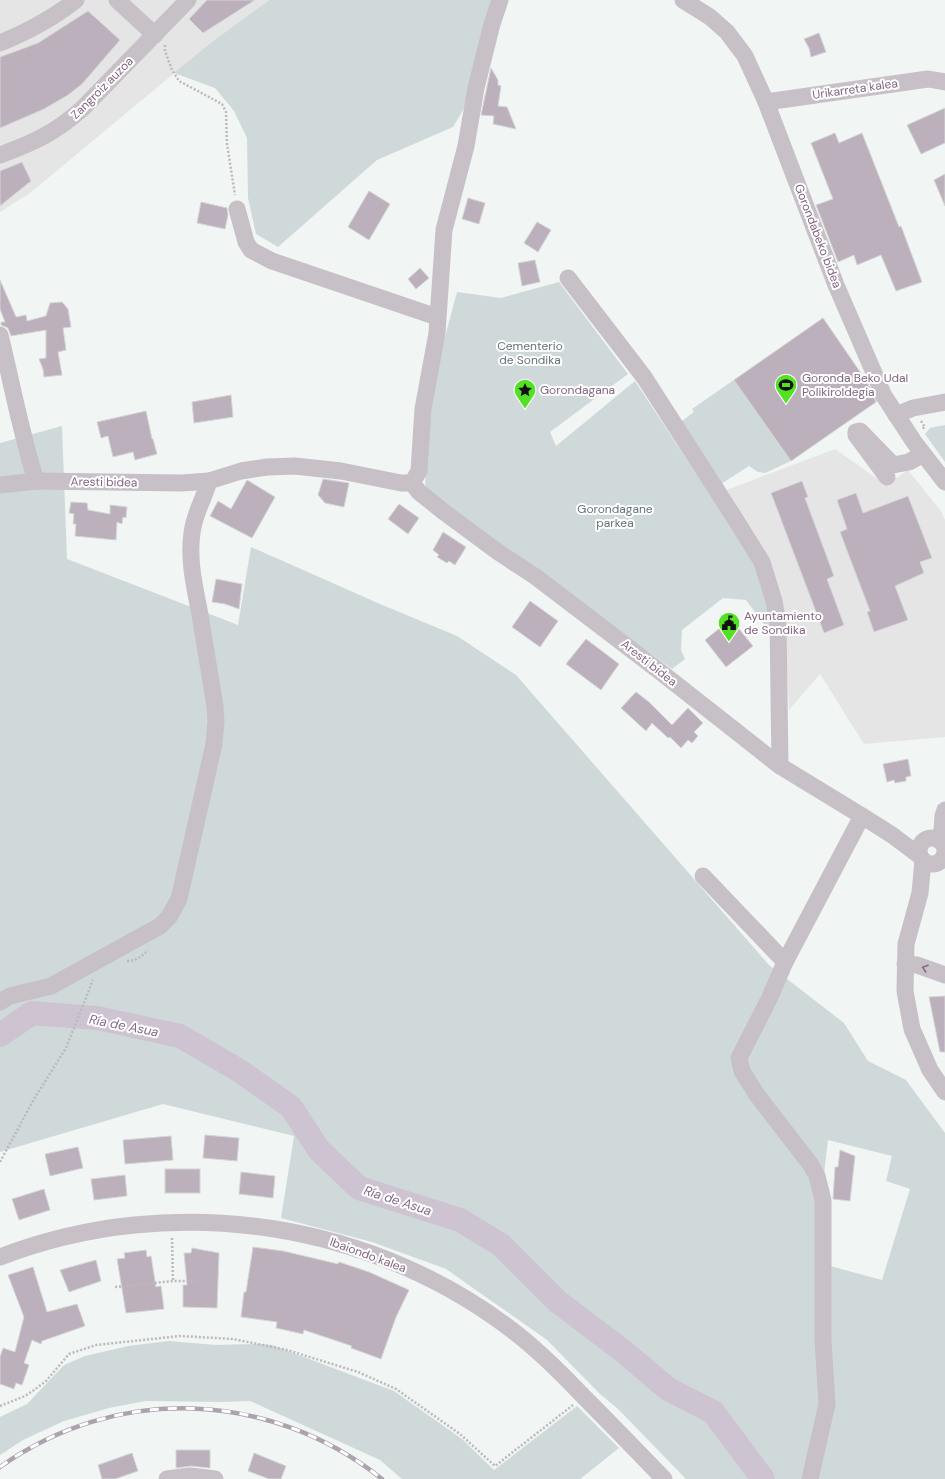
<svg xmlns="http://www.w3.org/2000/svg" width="945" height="1479" font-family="'DM Sans',sans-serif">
	<rect width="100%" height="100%" fill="#f1f5f3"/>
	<g fill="#e5e5e6">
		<path d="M 0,0 L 269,0 L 213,41 L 30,193 L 0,212 Z"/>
		<path d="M 835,449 L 886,485 L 908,470 L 941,511 L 945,520 L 945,737 L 864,744 L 820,674 L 789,710 L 784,622 L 724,491 Z"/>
	</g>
	<g fill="#d0d9da" fill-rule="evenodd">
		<path d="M 269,0 L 503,0 L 476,88 L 453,127 L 377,160 L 278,247 L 256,234 L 248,198 L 247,138 L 234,111 L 215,88 L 174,73 L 213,41 Z"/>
		<path d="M 559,282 L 628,374 L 550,432 L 556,446 L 635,381 L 757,566 L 772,612 L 772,635 L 746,600 L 723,598 L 682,630 L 681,650 L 685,659 L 672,669 L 425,490 L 428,400 L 457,292 L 501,298 Z"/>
		<path d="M 823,318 L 879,400 L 791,461 L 765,473 L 758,472 L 749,466 L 721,484 L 678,424 L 694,412 L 692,409 Z"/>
		<path d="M 945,425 L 945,462 L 925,434 L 930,428 Z"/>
		<path d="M 62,426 L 67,559 L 238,625 L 251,547 L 380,604 L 457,636 L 516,675 L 769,965 L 844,1023 L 868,1061 L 906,1080 L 945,1133 L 945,1479 L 686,1479 L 617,1408 L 600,1394 L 547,1340 L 446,1269 L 372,1242 L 281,1218 L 294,1136 L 163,1104 L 0,1152 L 0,443 ZM 828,1140 L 892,1156 L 886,1181 L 910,1189 L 882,1280 L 830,1266 L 823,1183 Z"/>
		<path d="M 169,1341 L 216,1345 L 260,1344 L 272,1345 L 394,1391 L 462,1439 L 494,1470 L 577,1406 L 619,1448 L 580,1479 L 402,1479 L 380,1460 L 250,1401 L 222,1402 L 146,1401 L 109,1408 L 64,1421 L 23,1440 L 0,1455 L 0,1417 L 27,1404 L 64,1365 L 85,1356 L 128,1346 Z"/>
	</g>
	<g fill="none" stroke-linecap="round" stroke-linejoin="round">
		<path stroke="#cec4d1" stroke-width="24" d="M 0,1035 L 32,1013 L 97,1018 L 180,1036 L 240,1071 L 291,1107 L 319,1150 L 359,1188 L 460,1220 L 501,1245 L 557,1301 L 623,1351 L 668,1389 L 713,1412 L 763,1479"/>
	</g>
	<g fill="#bbb0bc" stroke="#d4d6d5">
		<path d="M 207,0 L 255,0 L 203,33 L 189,19 Z"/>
		<path d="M 88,11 L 120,40 L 82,84 L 68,95 L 44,109 L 0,128 L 0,57 L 38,43 Z"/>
		<path d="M 819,33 L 826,52 L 811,57 L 809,48 L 804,39 Z"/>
		<path d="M 491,68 L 498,80 L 498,85 L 501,86 L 498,106 L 507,107 L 516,129 L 493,124 L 494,116 L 481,115 Z"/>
		<path d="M 945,108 L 945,143 L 921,154 L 907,125 Z"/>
		<path d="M 835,133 L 839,143 L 862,133 L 899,227 L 901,226 L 922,282 L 896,291 L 881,255 L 857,265 L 854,255 L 838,262 L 816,205 L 833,199 L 811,143 Z"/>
		<path d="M 22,162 L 31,181 L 0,206 L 0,171 Z"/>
		<path d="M 945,174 L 945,206 L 934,180 Z"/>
		<path d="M 369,191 L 390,204 L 369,240 L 348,227 Z"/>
		<path d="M 468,198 L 485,203 L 479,224 L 462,219 Z"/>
		<path d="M 201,202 L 227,208 L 228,215 L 225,229 L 197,223 Z"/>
		<path d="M 537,222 L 551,230 L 538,252 L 524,243 Z"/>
		<path d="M 535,260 L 540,282 L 522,286 L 518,263 Z"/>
		<path d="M 420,268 L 429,278 L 416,289 L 408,279 Z"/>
		<path d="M 0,280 L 16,317 L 26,315 L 27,321 L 46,316 L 50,303 L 62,302 L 68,309 L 71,327 L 63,328 L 66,350 L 58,352 L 62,375 L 44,377 L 43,369 L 39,359 L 46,358 L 46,330 L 11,336 L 8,328 L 1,325 L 1,322 L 5,322 L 0,309 Z"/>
		<path d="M 823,318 L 867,382 L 876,402 L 791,461 L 734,380 Z"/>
		<path d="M 231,395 L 233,417 L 194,423 L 192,402 Z"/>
		<path d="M 146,411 L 152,439 L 153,439 L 157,454 L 135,460 L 133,452 L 113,457 L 108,436 L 101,438 L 97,422 Z"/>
		<path d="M 323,479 L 349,483 L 344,507 L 325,503 L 318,495 Z"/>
		<path d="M 247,480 L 275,497 L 252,538 L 210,516 L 218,501 L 231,509 Z"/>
		<path d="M 802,481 L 808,497 L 805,498 L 834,576 L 827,579 L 844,625 L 824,633 L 771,493 Z"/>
		<path d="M 856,493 L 863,513 L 908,496 L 932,558 L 920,562 L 924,573 L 895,586 L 908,620 L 874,632 L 867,612 L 870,611 L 840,532 L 847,529 L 837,500 Z"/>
		<path d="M 71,502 L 87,503 L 88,510 L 110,514 L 110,505 L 127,507 L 126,518 L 123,517 L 122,524 L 117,522 L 116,540 L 75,536 L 76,524 L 73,524 L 74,514 L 69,513 Z"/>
		<path d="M 399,504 L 419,518 L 408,534 L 388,519 Z"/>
		<path d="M 443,532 L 466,547 L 455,565 L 449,561 L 447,563 L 437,557 L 439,555 L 433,550 Z"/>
		<path d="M 216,579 L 242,584 L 239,609 L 225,604 L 212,602 Z"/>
		<path d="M 530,601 L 558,621 L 540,647 L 512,627 Z"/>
		<path d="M 731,619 L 753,646 L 726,667 L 705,640 Z"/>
		<path d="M 586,639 L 619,664 L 601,690 L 566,664 Z"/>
		<path d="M 636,692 L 649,702 L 672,725 L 688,708 L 703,723 L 694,732 L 698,736 L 692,743 L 688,740 L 681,748 L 670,737 L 668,738 L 652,723 L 646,731 L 621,708 Z"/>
		<path d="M 908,759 L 911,776 L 906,777 L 906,781 L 895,783 L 894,780 L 887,782 L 883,764 Z"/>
		<path d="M 945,996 L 945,1052 L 940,1052 L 929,997 Z"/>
		<path d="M 205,1135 L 239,1138 L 237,1161 L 203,1158 Z"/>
		<path d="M 171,1136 L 173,1160 L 125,1164 L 123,1140 Z"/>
		<path d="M 78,1147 L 83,1168 L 50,1176 L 45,1154 Z"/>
		<path d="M 840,1150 L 855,1156 L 850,1201 L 833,1199 L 835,1167 L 838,1167 Z"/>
		<rect x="165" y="1169" width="35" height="24"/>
		<path d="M 241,1172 L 275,1176 L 273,1198 L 239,1194 Z"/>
		<path d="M 125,1175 L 127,1196 L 94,1200 L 91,1179 Z"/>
		<path d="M 44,1189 L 50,1210 L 19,1220 L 12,1199 Z"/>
		<path d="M 253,1247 L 283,1251 L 338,1264 L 339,1262 L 369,1272 L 409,1290 L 396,1317 L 381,1359 L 351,1348 L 352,1346 L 304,1330 L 303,1334 L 276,1328 L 277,1322 L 241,1317 L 244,1292 L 246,1292 Z"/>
		<path d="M 192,1248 L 219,1253 L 217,1308 L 183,1307 L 183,1285 L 187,1285 L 184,1253 L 191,1253 Z"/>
		<path d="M 146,1250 L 147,1257 L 151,1256 L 156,1287 L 161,1286 L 164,1309 L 126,1313 L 117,1259 L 125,1258 L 124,1253 Z"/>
		<path d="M 96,1260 L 101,1281 L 69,1292 L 60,1270 Z"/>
		<path d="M 33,1267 L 47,1312 L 77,1304 L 85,1326 L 42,1341 L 41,1344 L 32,1340 L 24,1363 L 29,1365 L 22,1385 L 16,1383 L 14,1389 L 0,1384 L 0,1357 L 3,1348 L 15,1352 L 24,1317 L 8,1275 Z"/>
		<path d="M 176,1450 L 210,1450 L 210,1468 L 191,1466 L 176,1468 Z"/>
		<path d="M 132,1453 L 138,1471 L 115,1479 L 102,1479 L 98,1465 Z"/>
		<path d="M 254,1453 L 286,1466 L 281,1479 L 269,1479 L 248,1471 Z"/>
	</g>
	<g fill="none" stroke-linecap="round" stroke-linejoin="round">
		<g stroke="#bdb8bd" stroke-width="2.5" stroke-dasharray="2 2" stroke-linecap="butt">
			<path d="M 165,45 L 165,51 L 172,70 L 179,81 L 222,104 L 226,112 L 227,144 L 235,195"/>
			<path d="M 921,421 L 925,427 L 922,429"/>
			<path d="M 127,961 C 137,961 142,956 148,950"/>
			<path d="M 0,1162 L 34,1099 L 66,1048 L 93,980"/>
			<path d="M 172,1238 L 173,1281"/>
			<path d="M 115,1287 L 173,1281 L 199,1281"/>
			<path d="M 0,1406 L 25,1396 L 34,1390 L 46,1381 L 69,1354 L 96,1345 L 180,1336 L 233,1339 L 287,1350 L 358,1372 L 396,1389 L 460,1434 L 495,1466 L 573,1405"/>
		</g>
		<g stroke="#c7c0c7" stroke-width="17">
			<path d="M 117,0 L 155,35"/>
			<path d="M 683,0 L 710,17 L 727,32 L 745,56 L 766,102 L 836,285 L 884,396 L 914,442 L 945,482"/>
			<path d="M 0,43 C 27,32 53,18 76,0"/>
			<path d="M 766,102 L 928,79 L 945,82"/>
			<path d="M 0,155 C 35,142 55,133 83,108 L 188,0"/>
			<path d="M 237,209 L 246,242 L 251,250 L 272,261 L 437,317"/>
			<path d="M 568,278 L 644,377 L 732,514 L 762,562 L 774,601 L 778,623 L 780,766"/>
			<path d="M 0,335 C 12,384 21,433 36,481"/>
			<path d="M 896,415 L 913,408 L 945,402"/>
			<path d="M 887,477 L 856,435 L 856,432 L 860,431 L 893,465 L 909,462 L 923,454"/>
			<path d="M 412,483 L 419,492 L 444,512 L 498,552 L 536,577 L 658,670 L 780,766 L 862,816 L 892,835 L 920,856"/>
			<path d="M 412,483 L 419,471 L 423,409 L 437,333 L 444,230 L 466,146 L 476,88 L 492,24 L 500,0"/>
			<path d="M 0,485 L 36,481 L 182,483 L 209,481 L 241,471 L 267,467 L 295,466 L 341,471 L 401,483 L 412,483"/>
			<circle cx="932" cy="851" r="13"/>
			<path d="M 941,842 L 943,816 L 945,810"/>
			<path d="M 923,860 L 920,893 L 906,944 L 905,991 L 912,1029 L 930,1070 L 945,1092"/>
			<path d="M 703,876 L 785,962"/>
			<path d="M 905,964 L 917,965 L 945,975"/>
			<path d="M 0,1002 L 10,996 L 51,986 L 160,926 L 169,917 L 179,899 L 214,744 L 216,722 L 215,706 C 210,676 205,645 200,615 C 195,588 188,561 192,533 C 194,514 204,499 209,481"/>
			<path d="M 0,1257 C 173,1190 377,1221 522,1338 C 544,1356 563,1375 582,1395 C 610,1423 637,1451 664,1479"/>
			<path d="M 167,1479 L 190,1476 L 215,1479"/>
			<path d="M 810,1479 L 827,1404 L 823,1340 L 823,1200 L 817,1176 L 811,1165 L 757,1095 L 742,1071 L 739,1058 L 770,997 L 785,962 L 862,816"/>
		</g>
		<g stroke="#ada3ae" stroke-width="4.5">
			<path id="rail" d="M 0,1467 C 117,1384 270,1390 382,1479"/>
		</g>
		<use href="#rail" stroke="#fff" stroke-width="3" stroke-dasharray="9" stroke-linecap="butt"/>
	</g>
	<defs><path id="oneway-chevron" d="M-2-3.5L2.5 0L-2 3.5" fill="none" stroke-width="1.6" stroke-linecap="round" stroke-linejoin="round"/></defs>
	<use stroke="#846985" href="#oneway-chevron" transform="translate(925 968) rotate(-161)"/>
	<defs>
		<g id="stadium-pin" transform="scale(1.15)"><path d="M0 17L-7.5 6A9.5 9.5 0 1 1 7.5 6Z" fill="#53e125" stroke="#fff"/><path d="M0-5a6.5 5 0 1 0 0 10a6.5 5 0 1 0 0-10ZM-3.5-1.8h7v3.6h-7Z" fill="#111"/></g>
		<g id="sight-pin" transform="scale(1.15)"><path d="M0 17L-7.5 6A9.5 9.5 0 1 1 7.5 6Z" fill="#53e125" stroke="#fff"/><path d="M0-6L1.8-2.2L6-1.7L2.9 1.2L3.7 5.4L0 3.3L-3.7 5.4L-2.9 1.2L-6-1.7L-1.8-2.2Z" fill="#111"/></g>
		<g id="civic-pin" transform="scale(1.15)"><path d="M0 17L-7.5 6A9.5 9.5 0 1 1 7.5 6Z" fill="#53e125" stroke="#fff"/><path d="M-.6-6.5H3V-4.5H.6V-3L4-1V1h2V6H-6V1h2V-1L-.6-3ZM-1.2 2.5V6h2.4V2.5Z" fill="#111"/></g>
	</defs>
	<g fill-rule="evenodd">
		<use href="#stadium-pin" x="786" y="385"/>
		<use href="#sight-pin" x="525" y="390"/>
		<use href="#civic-pin" x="729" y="623"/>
	</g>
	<g text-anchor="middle" stroke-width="4" stroke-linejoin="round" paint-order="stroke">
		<g font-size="12" fill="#816482" stroke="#fff">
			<text transform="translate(102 88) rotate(-45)" y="4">Zangroiz auzoa</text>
			<text transform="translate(855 89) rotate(-8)" y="4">Urikarreta kalea</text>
			<text transform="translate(818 236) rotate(69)" y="4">Gorondabeko bidea</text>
			<text transform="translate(104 482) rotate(1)" y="4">Aresti bidea</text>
			<text transform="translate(649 663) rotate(38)" y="4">Aresti bidea</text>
			<text transform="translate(368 1255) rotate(20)" y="4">Ibaiondo kalea</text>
		</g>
		<g font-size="12" fill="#637279" stroke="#fff">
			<text x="530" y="350">Cementerio<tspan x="530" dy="14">de Sondika</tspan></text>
			<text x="615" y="513">Gorondagane<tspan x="615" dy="14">parkea</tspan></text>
		</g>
		<g font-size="12" fill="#816482" stroke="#fff" text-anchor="start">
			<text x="802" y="382">Goronda Beko Udal<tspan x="802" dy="14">Polikiroldegia</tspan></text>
			<text x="540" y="394">Gorondagana</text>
			<text x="744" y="620">Ayuntamiento<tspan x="744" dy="14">de Sondika</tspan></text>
		</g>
		<g font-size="13" font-style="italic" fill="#86698d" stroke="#fff">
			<text transform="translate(124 1025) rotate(11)" y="5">Ría de Asua</text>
			<text transform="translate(398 1200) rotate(18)" y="5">Ría de Asua</text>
		</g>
	</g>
</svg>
